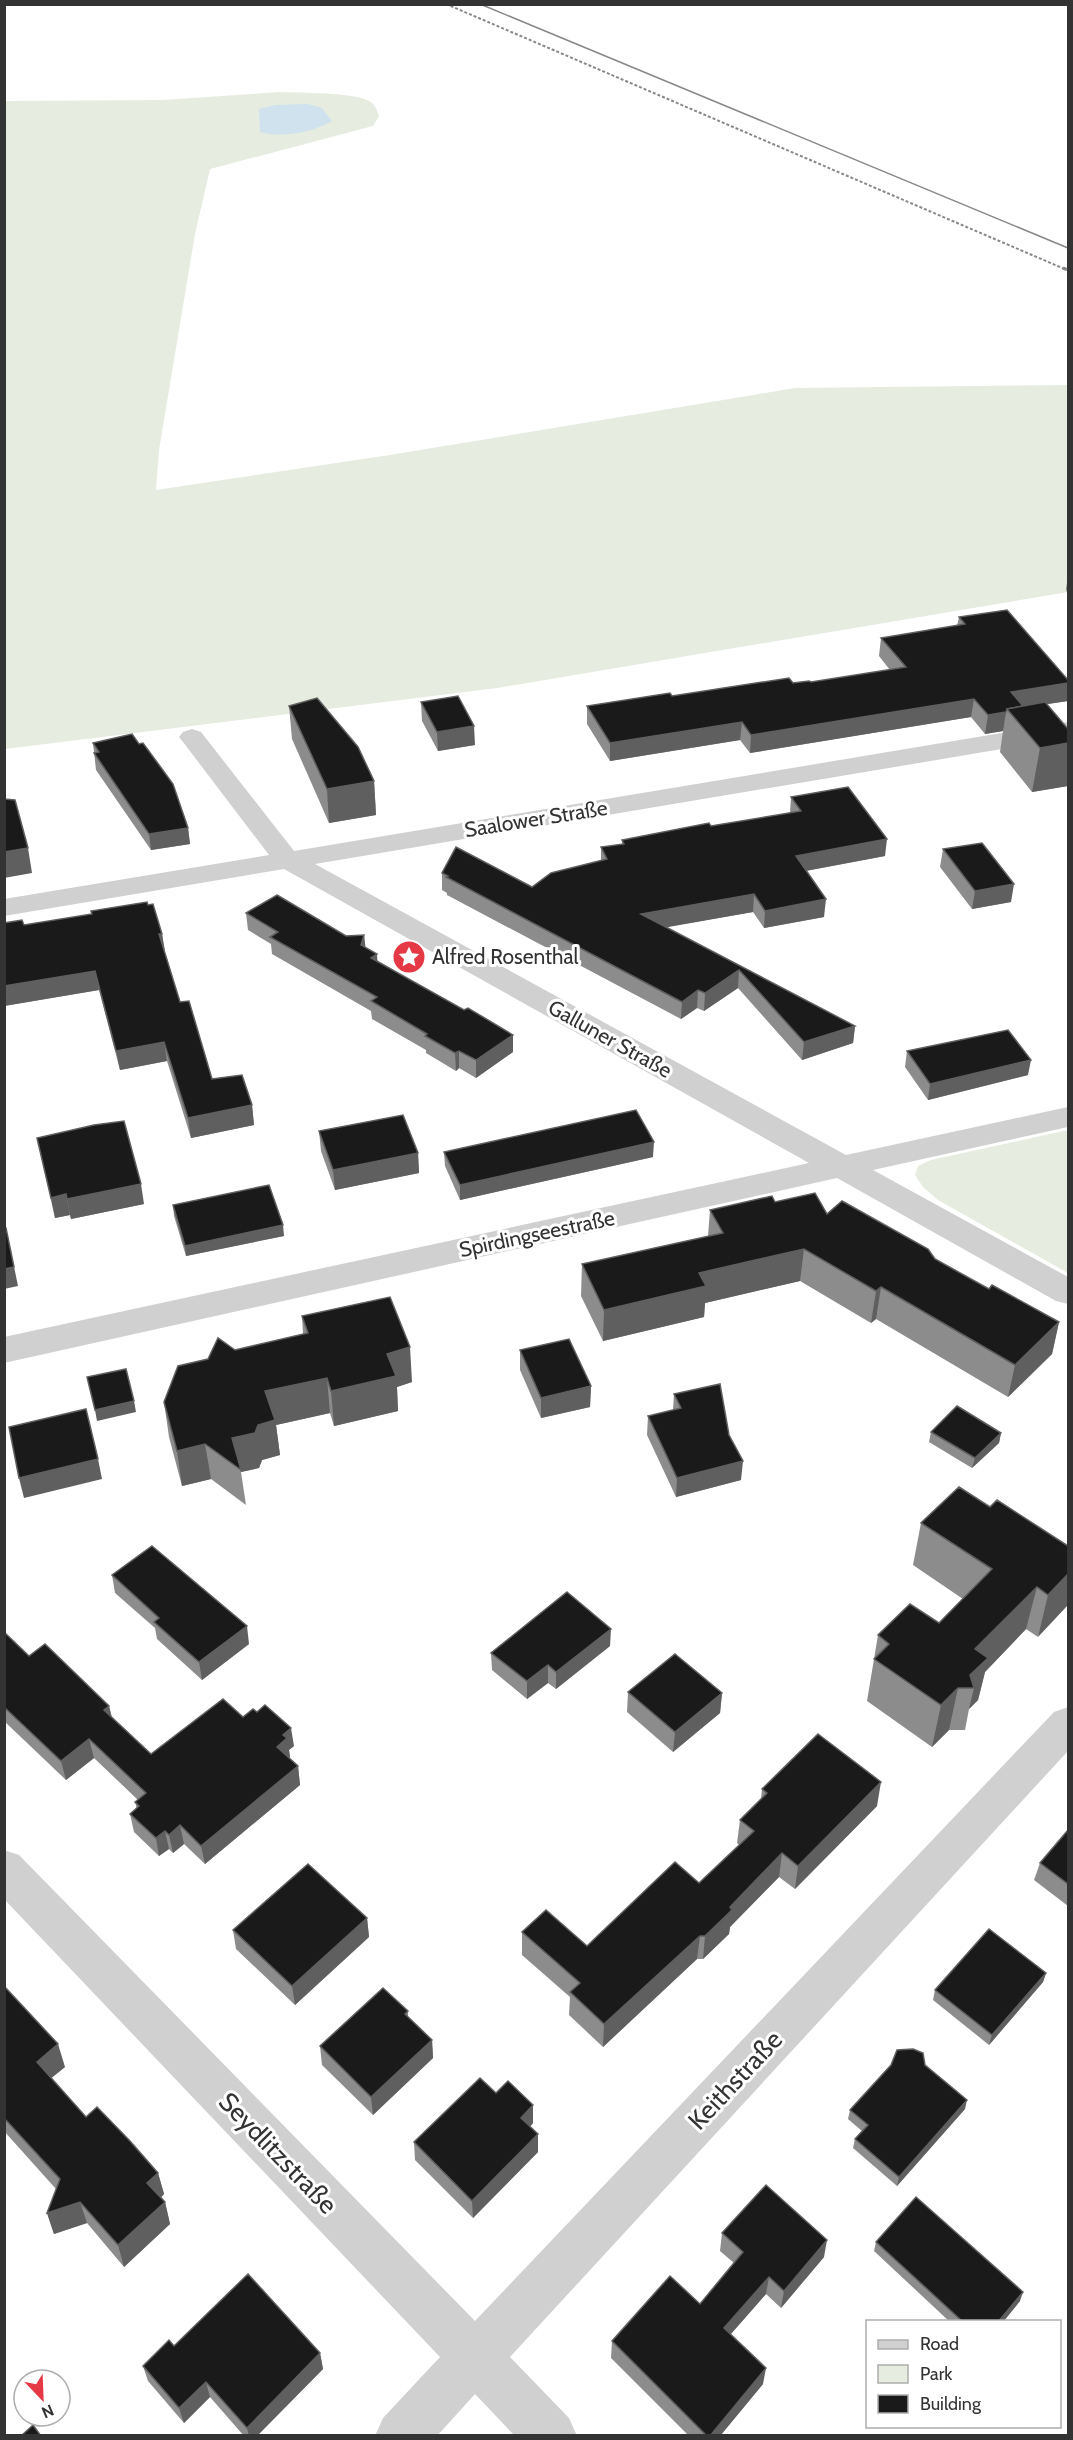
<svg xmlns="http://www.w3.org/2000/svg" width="1073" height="2440" font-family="Cabin,sans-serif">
	<rect width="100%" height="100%" fill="#fff"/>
	<g fill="#e6ecdf">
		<path d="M 280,92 C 299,93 354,92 369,101 C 375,104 377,110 379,116 L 373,126 L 210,169 L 195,234 L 159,450 L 156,490 L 390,455 L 795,388 L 1068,385 L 1068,592 L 497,688 L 5,749 L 4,101 L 163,100 Z"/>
		<path d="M 1068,1130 L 1068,1273 L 938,1200 L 923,1187 L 915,1175 L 918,1166 L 931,1160 Z"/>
	</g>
	<path fill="#cfe2ee" d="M 308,104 L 322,108 L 332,121 C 311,133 283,138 260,132 L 259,109 L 275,105 Z"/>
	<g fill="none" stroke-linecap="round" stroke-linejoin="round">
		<g fill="#d0d0d0" fill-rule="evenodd">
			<path d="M 1068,722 L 1068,738 L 315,864 L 846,1155 L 1068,1107 L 1068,1127 L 873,1170 L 1068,1277 L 1068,1304 L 1056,1301 L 837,1178 L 4,1363 L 4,1337 L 809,1163 L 284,869 L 4,916 L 4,899 L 269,855 L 183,742 L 179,737 L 183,732 L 192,729 L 201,732 L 294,851 Z"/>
			<path d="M 1068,1707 L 1068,1751 L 510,2357 L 569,2418 L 577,2436 L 515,2436 L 475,2394 L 437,2436 L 375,2436 L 383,2418 L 440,2357 L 4,1899 L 4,1850 L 19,1855 L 475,2321 L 1054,1712 Z"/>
		</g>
		<path stroke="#888" stroke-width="1.5" d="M 480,4 L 1068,248"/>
		<path stroke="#888" stroke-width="2" stroke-dasharray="3 2" stroke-linecap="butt" d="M 446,4 L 1067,270"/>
		<path stroke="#888" stroke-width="3" stroke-dasharray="4 3" stroke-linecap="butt" d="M 1063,268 L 1068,270"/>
	</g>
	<g fill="#8c8c8c">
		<path d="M 1068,576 L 1068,596 L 1066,589 Z"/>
		<path d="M 959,617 L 1068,701 L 1047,704 L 1068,729 L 1068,786 L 1032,792 L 1000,752 L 1003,731 L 985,734 L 971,717 L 750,753 L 740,740 L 610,761 L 587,724 L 587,706 L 793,683 L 811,682 L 890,670 L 879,656 L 881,638 L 957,626 Z"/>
		<path d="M 421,702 L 475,745 L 438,751 L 422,721 Z"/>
		<path d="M 289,706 L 374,781 L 376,815 L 329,823 L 292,739 Z"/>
		<path d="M 93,743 L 188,828 L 190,844 L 151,850 L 96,770 Z"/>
		<path d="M 791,797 L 885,856 L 806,871 L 824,917 L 764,928 L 753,912 L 666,927 L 855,1026 L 853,1043 L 802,1060 L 738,988 L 704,1011 L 697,1008 L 681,1019 L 447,895 L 447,893 L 442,890 L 442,873 L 532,887 L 601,860 L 601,847 L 622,844 L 622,840 L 790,813 Z"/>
		<path d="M 943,849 L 1011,902 L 972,909 L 940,867 Z"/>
		<path d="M 148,905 L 162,934 L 165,952 L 180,1002 L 212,1079 L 252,1105 L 254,1125 L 191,1138 L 167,1061 L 120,1070 L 99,990 L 4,1006 L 4,923 L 24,925 Z"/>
		<path d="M 246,913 L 346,936 L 364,935 L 365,948 L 378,961 L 464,1010 L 513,1035 L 513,1052 L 476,1078 L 459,1068 L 456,1071 L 426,1053 L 426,1050 L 372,1019 L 371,1011 L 272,954 L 271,944 L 248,930 Z"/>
		<path d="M 907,1051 L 1028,1075 L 928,1100 L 905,1067 Z"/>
		<path d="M 319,1131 L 418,1153 L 419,1173 L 335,1190 L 321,1151 Z"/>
		<path d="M 37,1138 L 144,1204 L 71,1219 L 70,1215 L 55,1218 Z"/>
		<path d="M 444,1152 L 653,1157 L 460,1200 L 445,1166 Z"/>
		<path d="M 775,1202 L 827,1214 L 935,1259 L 989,1289 L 1059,1322 L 1052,1354 L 1008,1397 L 876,1319 L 871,1323 L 800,1281 L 705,1303 L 704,1317 L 603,1341 L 581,1296 L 582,1264 L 708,1236 L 710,1210 Z"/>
		<path d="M 173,1205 L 284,1236 L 186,1256 L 174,1216 Z"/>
		<path d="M 302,1316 L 412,1382 L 397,1387 L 398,1411 L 334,1426 L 330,1413 L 276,1425 L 280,1455 L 262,1460 L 259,1468 L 241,1472 L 246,1505 L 211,1479 L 182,1486 L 169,1437 L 164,1402 L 208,1359 L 235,1350 L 303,1334 Z"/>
		<path d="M 520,1350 L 591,1386 L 590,1407 L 541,1418 L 520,1370 Z"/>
		<path d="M 674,1394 L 729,1435 L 741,1480 L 676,1497 L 647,1435 L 648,1416 L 673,1410 Z"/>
		<path d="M 931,1432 L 1001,1433 L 999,1443 L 972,1468 L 929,1442 Z"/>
		<path d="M 990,1507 L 1068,1546 L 1038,1637 L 1026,1629 L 985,1672 L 978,1700 L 969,1709 L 965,1730 L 949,1730 L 932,1747 L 867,1701 L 878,1635 L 939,1623 L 963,1599 L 913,1565 L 921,1523 Z"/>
		<path d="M 112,1575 L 249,1644 L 202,1680 L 157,1639 L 155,1628 L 115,1593 Z"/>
		<path d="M 4,1632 L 29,1656 L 109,1706 L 112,1717 L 151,1754 L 243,1717 L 294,1746 L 289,1750 L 290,1757 L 289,1758 L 298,1766 L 300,1785 L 205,1864 L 184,1844 L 173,1853 L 169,1849 L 159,1856 L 134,1832 L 130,1814 L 137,1809 L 135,1802 L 138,1800 L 94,1758 L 66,1780 L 4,1721 Z"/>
		<path d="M 610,1646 L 556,1689 L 548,1683 L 527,1699 L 492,1670 L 491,1653 Z"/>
		<path d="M 628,1692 L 722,1693 L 720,1713 L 673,1752 L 627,1712 Z"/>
		<path d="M 762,1789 L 877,1806 L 795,1889 L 779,1877 L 730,1927 L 729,1934 L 703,1959 L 697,1959 L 603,2047 L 569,2015 L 570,1997 L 522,1955 L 522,1932 L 587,1946 L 699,1883 L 739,1845 L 737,1843 L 740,1820 L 761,1799 Z"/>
		<path d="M 1068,1830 L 1068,1906 L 1034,1880 L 1040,1863 Z"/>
		<path d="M 367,1918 L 369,1937 L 295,2005 L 236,1949 L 233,1930 Z"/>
		<path d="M 1046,1973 L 1043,1982 L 989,2045 L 933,2000 L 935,1990 Z"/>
		<path d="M 4,1986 L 65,2067 L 51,2078 L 86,2117 L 158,2173 L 164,2194 L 161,2198 L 165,2202 L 170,2224 L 124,2267 L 87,2223 L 54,2234 L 47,2213 L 56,2189 L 4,2131 Z"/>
		<path d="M 408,2011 L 408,2017 L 432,2040 L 433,2058 L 373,2115 L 322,2065 L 320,2046 Z"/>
		<path d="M 925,2065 L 965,2109 L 897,2186 L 853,2148 L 855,2139 L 862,2131 L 848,2119 L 850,2110 Z"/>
		<path d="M 496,2093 L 533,2105 L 533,2123 L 530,2127 L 538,2134 L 538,2152 L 473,2218 L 415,2160 L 414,2142 Z"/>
		<path d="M 722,2233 L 824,2257 L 781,2308 L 766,2294 L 731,2334 L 763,2384 L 720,2436 L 689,2436 L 611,2358 L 612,2341 L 700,2304 L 734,2263 L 720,2251 Z"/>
		<path d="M 876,2242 L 1020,2301 L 1003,2322 L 950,2322 L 874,2251 Z"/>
		<path d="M 174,2346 L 320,2353 L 323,2369 L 257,2436 L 244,2436 L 210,2397 L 184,2423 L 148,2381 L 143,2366 Z"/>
	</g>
	<g fill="#5f5f5f">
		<path d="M 1068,683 L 1068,701 L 1008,710 L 1011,692 Z"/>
		<path d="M 974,699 L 971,717 L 750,753 L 751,735 Z"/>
		<path d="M 1006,712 L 1003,731 L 985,734 L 988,715 Z"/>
		<path d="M 742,722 L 740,740 L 610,761 L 610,743 Z"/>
		<path d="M 474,726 L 475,745 L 438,751 L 437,732 Z"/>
		<path d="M 1068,743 L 1068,786 L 1032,792 L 1040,748 Z"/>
		<path d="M 374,781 L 376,815 L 329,823 L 327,789 Z"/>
		<path d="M 188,828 L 190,844 L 151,850 L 149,834 Z"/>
		<path d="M 887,839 L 885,856 L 794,873 L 796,856 Z"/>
		<path d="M 28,848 L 32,873 L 4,878 L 4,852 Z"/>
		<path d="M 1014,884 L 1011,902 L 972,909 L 975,891 Z"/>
		<path d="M 754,894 L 753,912 L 640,932 L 641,914 Z"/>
		<path d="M 826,899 L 824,917 L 764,928 L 765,911 Z"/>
		<path d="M 159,934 L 162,934 L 165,952 Z"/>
		<path d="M 364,935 L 366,952 L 361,945 Z"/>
		<path d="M 377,954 L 378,971 L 371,958 Z"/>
		<path d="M 739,970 L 738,988 L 704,1011 L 705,993 Z"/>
		<path d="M 95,971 L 99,990 L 4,1006 L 4,986 Z"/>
		<path d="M 698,990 L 697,1008 L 681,1019 L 682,1002 Z"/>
		<path d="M 855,1026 L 853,1043 L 802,1060 L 804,1042 Z"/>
		<path d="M 513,1035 L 513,1052 L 476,1078 L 476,1060 Z"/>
		<path d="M 164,1042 L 167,1061 L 120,1070 L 116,1051 Z"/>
		<path d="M 459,1051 L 459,1068 L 456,1071 L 455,1053 Z"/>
		<path d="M 1031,1060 L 1028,1075 L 928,1100 L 930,1084 Z"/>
		<path d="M 252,1105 L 254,1125 L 191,1138 L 188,1118 Z"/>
		<path d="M 654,1142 L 653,1157 L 460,1200 L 460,1185 Z"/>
		<path d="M 418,1153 L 419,1173 L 335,1190 L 333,1170 Z"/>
		<path d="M 141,1184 L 144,1204 L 71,1219 L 67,1199 Z"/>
		<path d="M 66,1194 L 70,1215 L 55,1218 L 51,1198 Z"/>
		<path d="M 283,1225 L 284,1236 L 186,1256 L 185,1246 Z"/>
		<path d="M 10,1247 L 18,1286 L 4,1289 L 4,1269 Z"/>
		<path d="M 804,1249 L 800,1281 L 705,1303 L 704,1317 L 603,1341 L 604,1310 L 699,1273 Z"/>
		<path d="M 881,1287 L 876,1319 L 871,1323 L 876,1291 Z"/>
		<path d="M 1059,1322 L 1052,1354 L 1008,1397 L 1015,1365 Z"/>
		<path d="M 410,1347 L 412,1382 L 397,1387 L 398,1411 L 334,1426 L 331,1391 L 387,1354 Z"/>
		<path d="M 327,1378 L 330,1413 L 276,1425 L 280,1455 L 262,1460 L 259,1468 L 241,1472 L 232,1438 L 265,1391 Z"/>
		<path d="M 591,1386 L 590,1407 L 541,1418 L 541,1398 Z"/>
		<path d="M 134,1401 L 136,1412 L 97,1421 L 95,1410 Z"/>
		<path d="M 1001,1433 L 999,1443 L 972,1468 L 975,1458 Z"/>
		<path d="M 205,1444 L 211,1479 L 182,1486 L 177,1451 Z"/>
		<path d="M 98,1459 L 102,1479 L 24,1498 L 19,1478 Z"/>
		<path d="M 743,1461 L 741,1480 L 676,1497 L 677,1478 Z"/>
		<path d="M 1068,1574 L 1068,1605 L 1038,1637 L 1048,1595 Z"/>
		<path d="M 1037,1587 L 1026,1629 L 985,1672 L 978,1700 L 969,1709 L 974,1688 L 967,1688 L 975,1649 Z"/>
		<path d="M 247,1626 L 249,1644 L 202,1680 L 199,1662 Z"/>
		<path d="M 611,1629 L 610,1646 L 556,1689 L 556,1672 Z"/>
		<path d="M 548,1665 L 548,1683 L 527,1699 L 527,1681 Z"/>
		<path d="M 958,1688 L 949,1730 L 932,1747 L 941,1705 Z"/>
		<path d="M 722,1693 L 720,1713 L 673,1752 L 675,1732 Z"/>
		<path d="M 109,1706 L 113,1724 L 104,1710 Z"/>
		<path d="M 291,1728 L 294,1746 L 289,1750 L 290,1757 L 279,1766 L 277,1747 L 283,1735 Z"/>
		<path d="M 89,1739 L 94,1758 L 66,1780 L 61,1761 Z"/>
		<path d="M 298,1766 L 300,1785 L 205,1864 L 201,1846 Z"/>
		<path d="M 881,1782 L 877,1806 L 795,1889 L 798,1866 Z"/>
		<path d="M 180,1825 L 184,1844 L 173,1853 L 169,1835 Z"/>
		<path d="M 165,1831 L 169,1849 L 159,1856 L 156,1838 Z"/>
		<path d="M 782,1853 L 779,1877 L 730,1927 L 729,1934 L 703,1959 L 705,1936 L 730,1907 Z"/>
		<path d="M 367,1918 L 369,1937 L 295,2005 L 292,1986 Z"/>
		<path d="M 700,1936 L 697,1959 L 603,2047 L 604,2024 Z"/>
		<path d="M 1046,1973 L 1043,1982 L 989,2045 L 992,2035 Z"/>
		<path d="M 432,2040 L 433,2058 L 373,2115 L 371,2097 Z"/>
		<path d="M 58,2044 L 65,2067 L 44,2084 L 37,2062 Z"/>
		<path d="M 967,2100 L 965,2109 L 897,2186 L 899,2177 Z"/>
		<path d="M 533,2105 L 533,2123 L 522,2136 L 521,2118 Z"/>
		<path d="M 538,2134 L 538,2152 L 473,2218 L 472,2201 Z"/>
		<path d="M 158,2173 L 164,2194 L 153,2205 L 147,2183 Z"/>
		<path d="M 80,2202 L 87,2223 L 54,2234 L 47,2213 Z"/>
		<path d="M 165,2202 L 170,2224 L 124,2267 L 118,2245 Z"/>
		<path d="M 827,2240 L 824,2257 L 781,2308 L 784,2291 Z"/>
		<path d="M 769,2277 L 766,2294 L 722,2344 L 724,2328 Z"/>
		<path d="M 1023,2292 L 1020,2301 L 1003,2322 L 998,2322 Z"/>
		<path d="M 320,2353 L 323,2369 L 257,2436 L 249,2436 L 247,2428 Z"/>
		<path d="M 766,2368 L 763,2384 L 720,2436 L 710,2436 Z"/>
		<path d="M 206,2382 L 210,2397 L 184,2423 L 179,2408 Z"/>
	</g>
	<g fill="#1a1a1a" stroke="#5f5f5f" stroke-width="1.5">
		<path d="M 1007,610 L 1068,680 L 1068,683 L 1011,692 L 1023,706 L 1007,709 L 1006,712 L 988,715 L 974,699 L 751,735 L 742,722 L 610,743 L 587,706 L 670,693 L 672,696 L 789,678 L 793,683 L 809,681 L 811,682 L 906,667 L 881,638 L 965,624 L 959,617 Z"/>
		<path d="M 458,696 L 474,726 L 437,732 L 421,702 Z"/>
		<path d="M 317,698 L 358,747 L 374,781 L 327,789 L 289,706 Z"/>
		<path d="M 1045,702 L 1068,729 L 1068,743 L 1040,748 L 1007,709 Z"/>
		<path d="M 132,734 L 139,744 L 143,743 L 173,784 L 188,828 L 149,834 L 94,753 L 99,752 L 93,743 Z"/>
		<path d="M 848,787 L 887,839 L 796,856 L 826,899 L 765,911 L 754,894 L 641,914 L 855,1026 L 804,1042 L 739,970 L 705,993 L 698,990 L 682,1002 L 446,877 L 448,876 L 442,873 L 456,847 L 532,887 L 551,873 L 607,859 L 601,847 L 624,844 L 622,840 L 709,823 L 711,826 L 801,811 L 791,797 Z"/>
		<path d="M 4,799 L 15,800 L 28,848 L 4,852 Z"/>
		<path d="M 982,843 L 1014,884 L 975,891 L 943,849 Z"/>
		<path d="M 277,895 L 346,936 L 364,935 L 361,945 L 377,954 L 371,958 L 464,1010 L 468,1008 L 513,1035 L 476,1060 L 459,1051 L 455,1053 L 425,1036 L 427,1034 L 371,1001 L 377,997 L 270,937 L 278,932 L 246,913 Z"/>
		<path d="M 147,902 L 148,905 L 153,904 L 162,934 L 159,934 L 180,1002 L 189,1001 L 212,1079 L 242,1075 L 252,1105 L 188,1118 L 164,1042 L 116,1051 L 95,971 L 4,986 L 4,923 L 22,920 L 24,925 L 92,914 L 91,911 Z"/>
		<path d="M 1008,1030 L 1031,1060 L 930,1084 L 907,1051 Z"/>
		<path d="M 636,1110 L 654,1142 L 460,1185 L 444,1152 Z"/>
		<path d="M 403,1115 L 418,1153 L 333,1170 L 319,1131 Z"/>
		<path d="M 124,1121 L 141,1184 L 67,1199 L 66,1194 L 51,1198 L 37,1138 L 94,1125 Z"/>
		<path d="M 269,1185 L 283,1225 L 185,1246 L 173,1205 Z"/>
		<path d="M 815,1193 L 827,1214 L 842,1201 L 928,1249 L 935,1259 L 989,1289 L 992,1285 L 1059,1322 L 1015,1365 L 881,1287 L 876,1291 L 804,1249 L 699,1273 L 706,1286 L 604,1310 L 582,1264 L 723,1233 L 710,1210 L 772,1196 L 775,1202 Z"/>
		<path d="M 4,1228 L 6,1228 L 14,1267 L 4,1269 Z"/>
		<path d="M 390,1297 L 410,1347 L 387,1354 L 396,1376 L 331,1391 L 327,1378 L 265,1391 L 275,1420 L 258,1425 L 255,1433 L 232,1438 L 241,1470 L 205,1444 L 177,1451 L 164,1402 L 178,1366 L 208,1359 L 218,1338 L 235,1350 L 308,1333 L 302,1316 Z"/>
		<path d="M 569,1339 L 591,1386 L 541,1398 L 520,1350 Z"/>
		<path d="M 126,1369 L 134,1401 L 95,1410 L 87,1377 Z"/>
		<path d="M 720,1384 L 729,1435 L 743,1461 L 677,1478 L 648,1416 L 681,1408 L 674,1394 Z"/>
		<path d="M 957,1406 L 1001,1433 L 975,1458 L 931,1432 Z"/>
		<path d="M 86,1409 L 98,1459 L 19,1478 L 9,1427 Z"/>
		<path d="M 959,1487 L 990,1507 L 997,1500 L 1068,1546 L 1068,1574 L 1048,1595 L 1037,1587 L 975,1649 L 988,1658 L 970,1675 L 974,1688 L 958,1688 L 941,1705 L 874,1659 L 889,1644 L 878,1635 L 910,1604 L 939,1623 L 992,1569 L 921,1523 Z"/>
		<path d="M 152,1546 L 247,1626 L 199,1662 L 154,1622 L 159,1618 L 112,1575 Z"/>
		<path d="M 567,1592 L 611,1629 L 556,1672 L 548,1665 L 527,1681 L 491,1653 Z"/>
		<path d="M 4,1632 L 29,1656 L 45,1644 L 109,1706 L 104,1710 L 151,1754 L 223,1699 L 243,1717 L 253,1709 L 257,1712 L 265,1705 L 291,1728 L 283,1735 L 287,1738 L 277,1747 L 298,1766 L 201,1846 L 180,1825 L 169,1835 L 165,1831 L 156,1838 L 130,1814 L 139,1806 L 135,1802 L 146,1793 L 89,1739 L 61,1761 L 4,1707 Z"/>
		<path d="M 675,1654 L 722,1693 L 675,1732 L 628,1692 Z"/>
		<path d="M 818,1734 L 881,1782 L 798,1866 L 782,1853 L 730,1907 L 732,1910 L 705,1936 L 700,1936 L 604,2024 L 570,1992 L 580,1983 L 522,1932 L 546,1910 L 587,1946 L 675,1862 L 699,1883 L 754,1831 L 740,1820 L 767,1793 L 762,1789 Z"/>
		<path d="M 1068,1830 L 1068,1884 L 1040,1863 Z"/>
		<path d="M 308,1864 L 367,1918 L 292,1986 L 233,1930 Z"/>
		<path d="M 989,1929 L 1046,1973 L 992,2035 L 935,1990 Z"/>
		<path d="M 4,1986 L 58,2044 L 37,2062 L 86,2117 L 97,2107 L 130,2141 L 158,2173 L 147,2183 L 165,2202 L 118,2245 L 80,2202 L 47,2213 L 60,2179 L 4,2118 Z"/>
		<path d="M 383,1988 L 408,2011 L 405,2014 L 432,2040 L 371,2097 L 320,2046 Z"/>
		<path d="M 913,2049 L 923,2053 L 925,2065 L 967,2100 L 899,2177 L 855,2139 L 868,2125 L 850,2110 L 891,2065 L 897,2050 Z"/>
		<path d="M 480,2078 L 496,2093 L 508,2081 L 533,2105 L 521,2118 L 538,2134 L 472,2201 L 414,2142 Z"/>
		<path d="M 766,2185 L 827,2240 L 784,2291 L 769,2277 L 724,2328 L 766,2368 L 710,2436 L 707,2436 L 612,2341 L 670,2276 L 700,2304 L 743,2252 L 722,2233 Z"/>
		<path d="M 916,2197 L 1023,2292 L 998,2322 L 963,2322 L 876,2242 Z"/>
		<path d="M 248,2274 L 320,2353 L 247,2428 L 206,2382 L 179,2408 L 143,2366 L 169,2340 L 174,2346 Z"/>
		<path d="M 33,2425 L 41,2436 L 21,2436 Z"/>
	</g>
	<defs>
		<g id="sight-disc" transform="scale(1.725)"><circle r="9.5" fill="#e63946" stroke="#fff"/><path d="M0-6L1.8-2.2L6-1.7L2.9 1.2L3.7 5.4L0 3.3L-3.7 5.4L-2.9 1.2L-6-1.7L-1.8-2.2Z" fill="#fff"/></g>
	</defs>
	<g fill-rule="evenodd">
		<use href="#sight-disc" x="409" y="957"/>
	</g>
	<g text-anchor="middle" stroke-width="6" stroke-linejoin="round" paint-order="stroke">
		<g font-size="21" fill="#333" stroke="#fff">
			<text transform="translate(536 819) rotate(-9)" y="7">Saalower Straße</text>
			<text transform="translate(610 1039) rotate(29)" y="7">Galluner Straße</text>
			<text transform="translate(537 1234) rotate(-12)" y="7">Spirdingseestraße</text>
		</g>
		<g font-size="21" fill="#333" stroke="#fff" text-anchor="start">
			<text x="432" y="964">Alfred Rosenthal</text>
		</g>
		<g font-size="26" fill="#333" stroke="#fff">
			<text transform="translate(735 2080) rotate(-47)" y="9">Keithstraße</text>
			<text transform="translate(278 2153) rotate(46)" y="9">Seydlitzstraße</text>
		</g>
	</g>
	<rect width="1073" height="2440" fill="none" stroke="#333333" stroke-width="12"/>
	<rect x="866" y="2320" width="195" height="108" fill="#ffffff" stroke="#adadad" stroke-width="1.5"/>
	<rect x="878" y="2340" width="30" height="9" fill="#d0d0d0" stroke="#adadad" stroke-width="1.5"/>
	<text x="920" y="2350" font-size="18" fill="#333333">Road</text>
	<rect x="878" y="2365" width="30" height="18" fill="#e6ecdf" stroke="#adadad" stroke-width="1.5"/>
	<text x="920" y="2380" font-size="18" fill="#333333">Park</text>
	<rect x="878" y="2395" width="30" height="18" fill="#1a1a1a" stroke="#adadad" stroke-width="1.5"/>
	<text x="920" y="2410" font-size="18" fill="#333333">Building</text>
	<g transform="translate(42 2398) rotate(157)"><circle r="28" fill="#ffffff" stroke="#adadad" stroke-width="1.5"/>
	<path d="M0-4.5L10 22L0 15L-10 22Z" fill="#e63946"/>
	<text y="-9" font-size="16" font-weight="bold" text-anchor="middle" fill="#333333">N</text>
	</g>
</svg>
